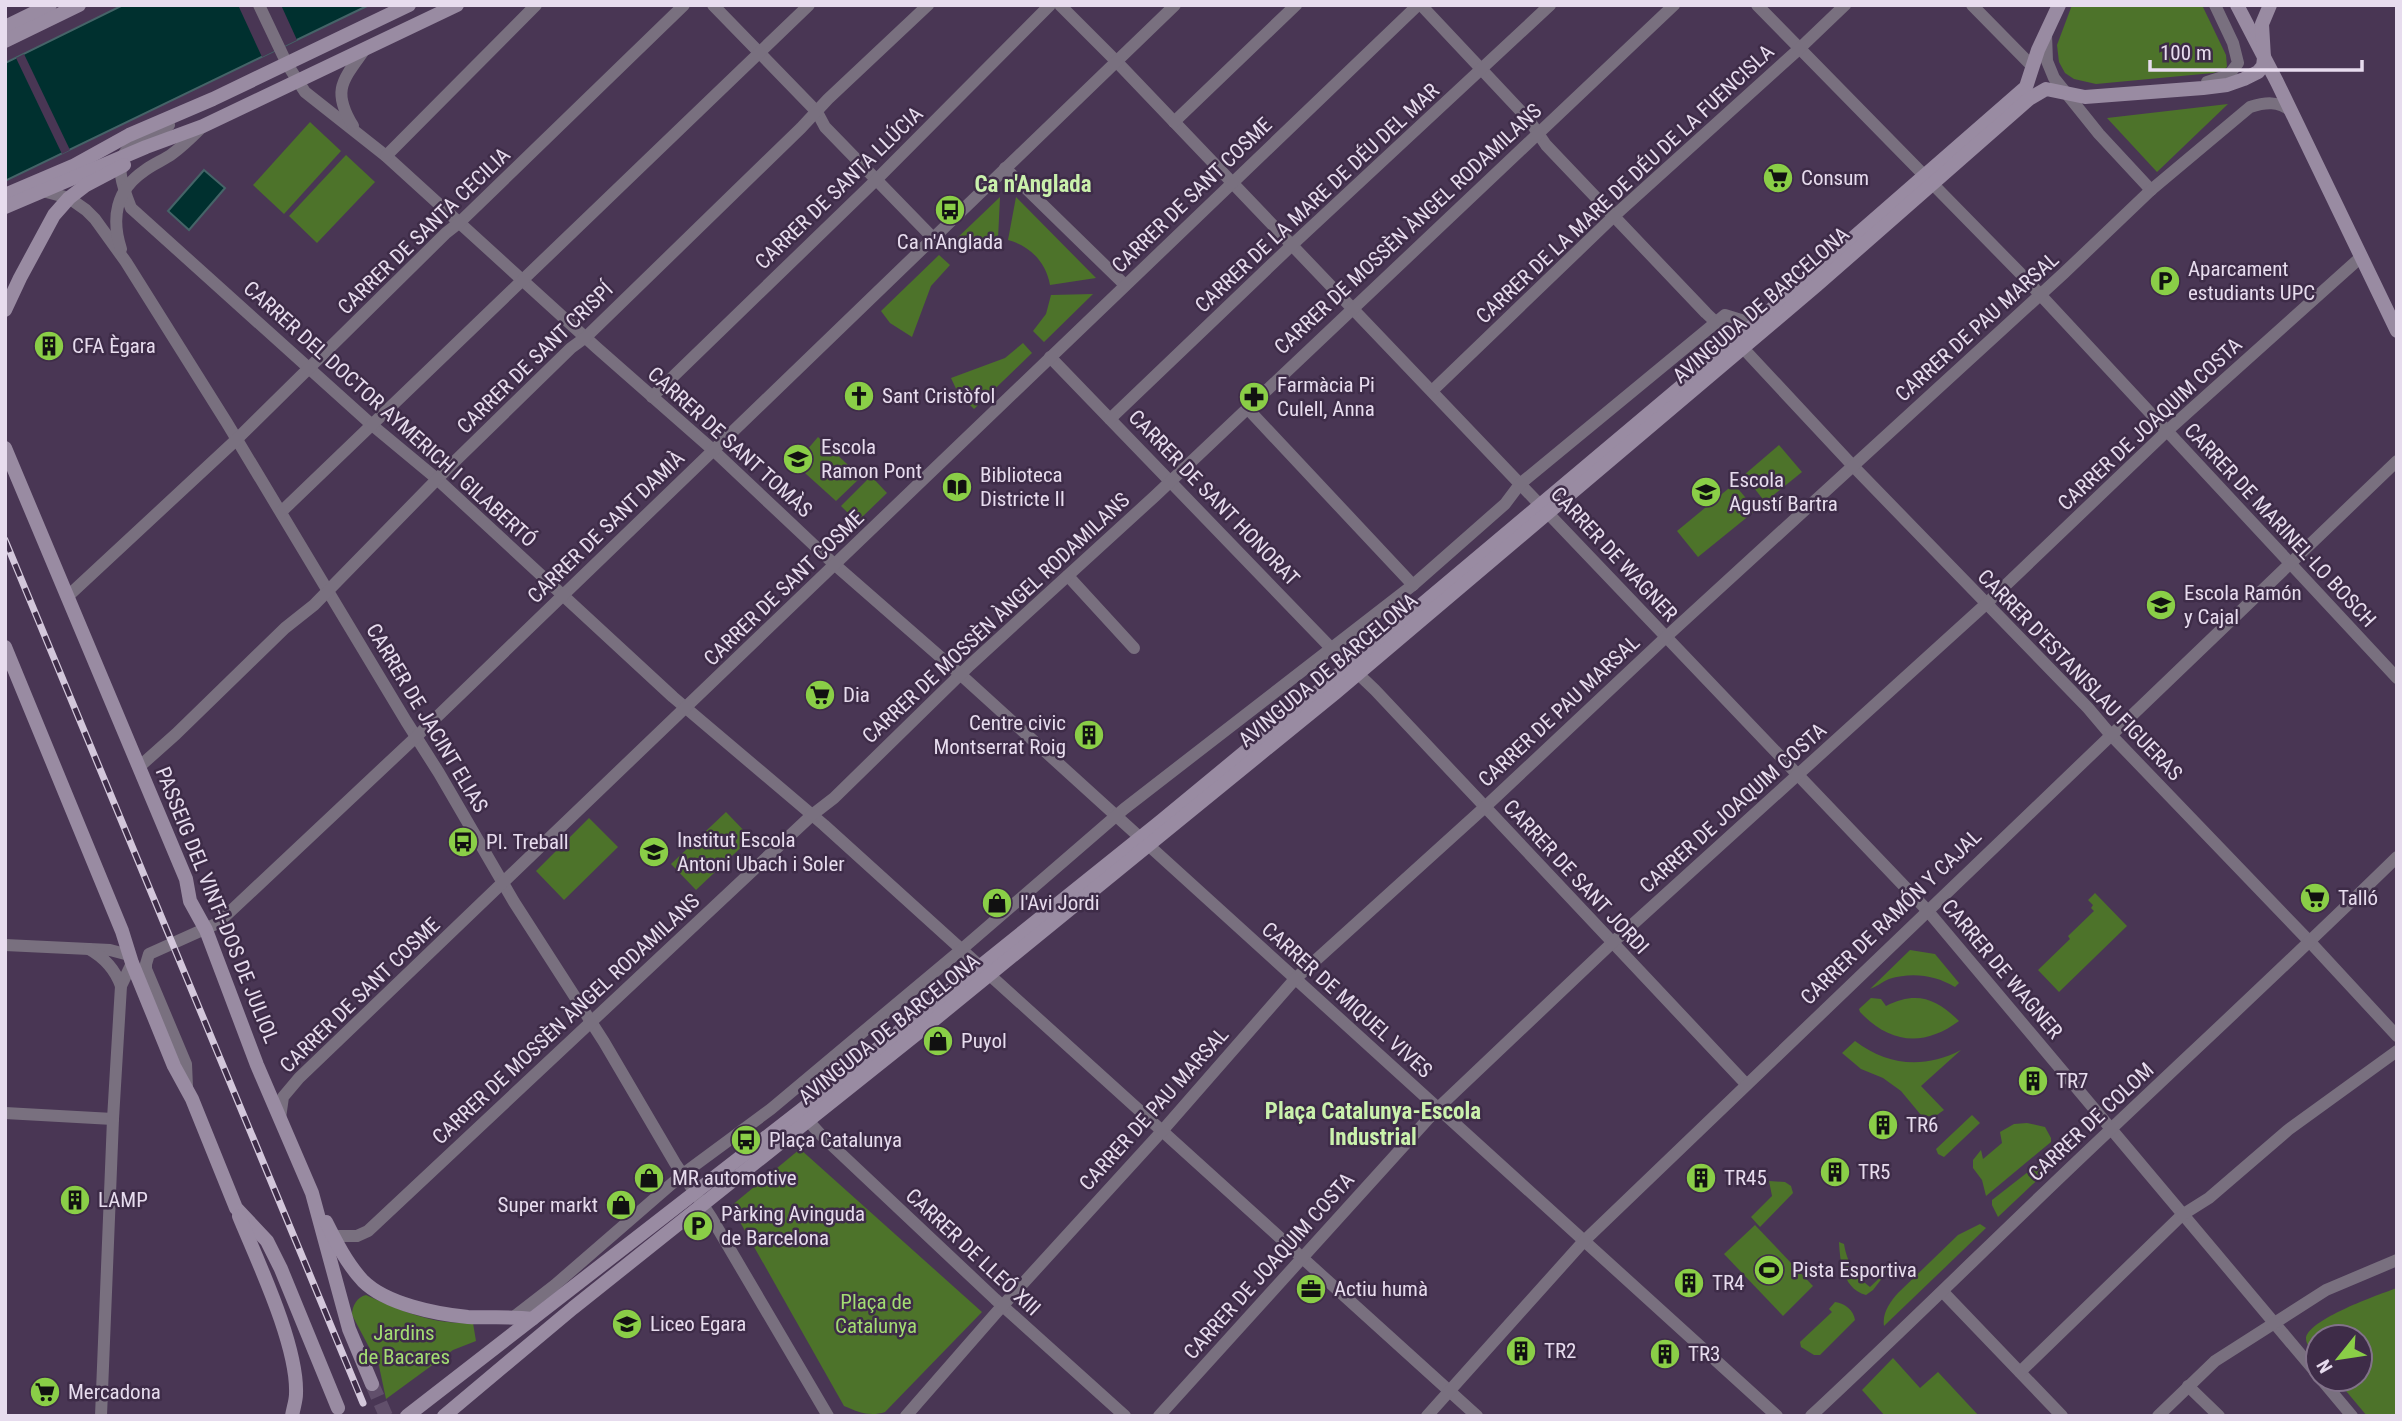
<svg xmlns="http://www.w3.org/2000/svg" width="2402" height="1421" font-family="'Roboto Condensed',sans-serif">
	<rect width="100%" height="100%" fill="#493654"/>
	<g fill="#4d732a">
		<path d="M 2072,5 L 2202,5 L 2226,55 L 2227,67 L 2223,70 L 2213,73 L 2096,84 L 2074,79 L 2065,73 L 2059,62 L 2057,45 Z"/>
		<path d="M 2228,104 L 2157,172 L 2107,118 Z"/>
		<path d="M 310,122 L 341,151 L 284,214 L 253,185 Z"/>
		<path d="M 346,155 L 375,182 L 317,243 L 289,216 Z"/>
		<path d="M 1000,197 L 998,239 L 975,244 L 962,251 L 953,242 Z"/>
		<path d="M 1016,197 L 1096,278 L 1050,285 C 1046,262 1030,246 1008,240 Z"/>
		<path d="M 939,255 L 950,265 L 931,286 L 912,337 L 890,323 L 881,311 Z"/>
		<path d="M 1093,294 L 1044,342 L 1033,331 L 1046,314 L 1051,295 Z"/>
		<path d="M 1023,343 L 1032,353 L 974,409 L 958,393 L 951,378 L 1005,358 Z"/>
		<path d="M 818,437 L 861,477 L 836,501 L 795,464 Z"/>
		<path d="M 1779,445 L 1802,472 L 1765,502 L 1744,475 Z"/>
		<path d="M 871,476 L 887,493 L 857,522 L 841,506 Z"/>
		<path d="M 1734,484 L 1756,510 L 1698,557 L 1677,531 Z"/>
		<path d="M 726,812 L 751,838 L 696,890 L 671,864 Z"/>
		<path d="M 589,818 L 618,847 L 564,900 L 536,871 Z"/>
		<path d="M 2095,893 L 2127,926 L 2059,992 L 2038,970 L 2070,939 L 2068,936 L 2094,911 L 2091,908 L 2093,905 L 2088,900 Z"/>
		<path d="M 1910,950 L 1935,954 L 1959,983 L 1955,987 C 1935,975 1912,972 1889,979 C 1882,982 1876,987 1870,989 Z"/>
		<path d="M 1871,998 L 1881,999 L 1886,1006 C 1916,991 1936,998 1959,1021 C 1924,1047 1890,1044 1860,1012 L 1859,1009 Z"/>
		<path d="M 1855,1041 C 1888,1066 1924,1069 1961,1050 L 1921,1086 L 1944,1110 L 1934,1117 L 1921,1115 L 1901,1091 L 1883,1078 L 1861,1069 L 1842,1053 Z"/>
		<path d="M 1972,1115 L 1980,1123 L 1944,1157 L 1938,1154 L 1936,1149 Z"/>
		<path d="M 2027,1123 L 2045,1127 L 2051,1138 L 2051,1142 L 1986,1196 L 1982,1180 L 1973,1168 L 1973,1160 L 1981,1150 L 1983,1159 L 2002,1143 L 2000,1132 L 2014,1124 Z"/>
		<path d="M 800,1149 L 982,1312 L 885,1412 C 870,1417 858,1412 844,1406 L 731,1206 Z"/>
		<path d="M 2056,1150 L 2066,1153 L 1998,1217 L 1992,1205 L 1992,1200 Z"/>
		<path d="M 1769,1181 L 1785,1182 L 1791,1186 L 1793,1193 L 1760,1227 L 1751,1217 L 1772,1196 Z"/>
		<path d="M 1980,1224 L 1986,1228 L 1884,1326 C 1882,1313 1890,1302 1898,1293 L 1958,1235 Z"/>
		<path d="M 1755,1225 L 1813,1286 L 1783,1316 L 1724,1254 Z"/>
		<path d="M 1839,1242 L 1844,1244 C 1847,1262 1855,1276 1870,1287 L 1890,1268 L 1873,1290 L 1866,1295 C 1843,1289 1840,1262 1839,1242 Z"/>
		<path d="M 2397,1288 L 2397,1416 L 2367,1416 L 2336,1379 L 2360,1379 L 2360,1337 L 2318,1337 L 2318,1357 C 2314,1352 2306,1346 2306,1339 C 2306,1320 2380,1294 2397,1288 Z"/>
		<path d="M 366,1295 C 401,1311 434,1325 473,1323 L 476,1341 L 453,1350 L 386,1399 L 379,1366 L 352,1315 C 352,1306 357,1297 366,1295 Z"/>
		<path d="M 1835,1302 C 1845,1303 1854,1311 1855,1320 L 1820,1355 L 1814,1355 L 1801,1347 L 1800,1342 L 1832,1312 L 1829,1309 Z"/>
		<path d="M 1893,1358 L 1920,1388 L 1938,1372 L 1979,1416 L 1885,1416 L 1862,1390 Z"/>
	</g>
	<g fill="#00302f" stroke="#456468" stroke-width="2">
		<path d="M 123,5 L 369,5 L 5,181 L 5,63 Z"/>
		<path d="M 204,170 L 225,188 L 189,230 L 168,211 Z"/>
	</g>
	<g fill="#493654">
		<path d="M 238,5 L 281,5 L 297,40 L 262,57 Z"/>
		<path d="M 24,54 L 70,150 L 62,154 L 16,58 Z"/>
	</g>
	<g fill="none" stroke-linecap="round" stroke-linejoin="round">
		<path stroke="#614f6b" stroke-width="14" stroke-dasharray="14 7" stroke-linecap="butt" d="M 372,1384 L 386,1416"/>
		<g stroke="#79707f" stroke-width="12">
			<path d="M 259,5 L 287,64 L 305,92 L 386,156 L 597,348 L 713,450 L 834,564 L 961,675 L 1777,1416"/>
			<path d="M 713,5 L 817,112 L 825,127 L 933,238"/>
			<path d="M 1060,5 L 1116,61 L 1927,910 L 2318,1375"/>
			<path d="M 1421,5 L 1529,120 L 1546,145 L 1706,313 L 1742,347 L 1853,466 L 2088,708 L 2110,734 L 2310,942 L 2397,1036"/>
			<path d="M 1757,5 L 2020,273 L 2397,678"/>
			<path d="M 1972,5 L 2033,67"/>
			<path d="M 2046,35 L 2047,61 L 2054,78 L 2099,134 L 2151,190"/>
			<path d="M 2207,82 L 2229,75 L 2238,63 L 2233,43 L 2215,5"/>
			<path d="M 1174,122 L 1296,5"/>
			<path d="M 169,125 C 121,148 109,153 131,208 L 372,425 L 437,479 L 673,697 L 824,825 L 1477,1416"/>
			<path d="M 353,126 C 331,90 343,80 365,49"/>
			<path d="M 386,156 L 536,5"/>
			<path d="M 1005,168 L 1125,285"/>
			<path d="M 39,190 L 69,198 L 86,210 L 95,219 L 126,262 L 227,423 L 406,721 L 439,773 L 514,902 L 604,1042 L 675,1163 L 711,1217 L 828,1416"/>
			<path d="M 121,249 C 111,218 116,190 144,171 C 153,164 164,160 172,154 C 183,146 192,137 201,128"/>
			<path d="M 1050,357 L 1331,648 L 1375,690 L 1746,1084"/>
			<path d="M 1432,391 L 1614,216 L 1799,49 L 1845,5"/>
			<path d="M 652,397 L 876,180 L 1050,5"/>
			<path d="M 1247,408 L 1413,585"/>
			<path d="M 1110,419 L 1292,245 L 1550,5"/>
			<path d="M 281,512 L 809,5"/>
			<path d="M 1068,576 L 1134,648"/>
			<path d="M 67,597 L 236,440 L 446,233 L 460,222 L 684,5"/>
			<path d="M 139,767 L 176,734 L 285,628 L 314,605 L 449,467 L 571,348 L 586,337 L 801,128 L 828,99 L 928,5"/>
			<path d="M 5,945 L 110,950 L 129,955"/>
			<path d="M 89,949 C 105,958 115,969 121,986"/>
			<path d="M 187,1087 L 186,1064 L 146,969 L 146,964 L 149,954 L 218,923 L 416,737 L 1175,5"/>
			<path d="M 5,1113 L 113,1119"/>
			<path d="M 803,1115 L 821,1135 L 995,1299 L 1125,1416"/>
			<path d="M 280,1118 L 283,1097 L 299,1078 L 1418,5"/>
			<path d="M 333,1236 L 357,1236 L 368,1231 L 812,815 L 834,798 L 970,665 L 1155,496 L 1674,5"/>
			<path d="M 1943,1292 L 2062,1416"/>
			<path d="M 515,1316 L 555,1285 L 683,1174 L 771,1109 L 962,949 L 1124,809 L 1413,585 L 1505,504 L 1520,484 L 1725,315 L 1754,324"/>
			<path d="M 2020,1372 L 2182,1215 L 2209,1198 L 2288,1130 L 2397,1051"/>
			<path d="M 2321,1379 L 2352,1416"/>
			<path d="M 2188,1386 L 2219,1416"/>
			<path d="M 101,1416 L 113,1119 L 121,986 L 132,963"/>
			<path d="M 906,1416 L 996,1313 L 1163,1130 L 1295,979 L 1485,807 L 1666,637 L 2064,273 L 2151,190 L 2250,107 C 2266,102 2278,101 2291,111"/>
			<path d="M 1159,1416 L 1438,1108 L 1611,944 L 1986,604 L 2167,431 L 2361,257"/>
			<path d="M 1427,1416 L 1583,1242 L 2397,461"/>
			<path d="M 1811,1416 C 1912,1322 2009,1225 2109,1131 C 2205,1040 2302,950 2397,857"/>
			<path d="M 2158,1416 L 2215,1361 L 2326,1290 L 2397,1260"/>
		</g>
		<g stroke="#998ba2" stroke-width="14">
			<path d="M 2237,5 L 2277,82 L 2397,331"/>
			<path d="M 5,27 L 50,5"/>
			<path d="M 5,41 L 79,5"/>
			<path d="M 5,195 L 73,166 L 129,135 L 213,99 L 409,5"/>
			<path d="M 5,207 L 146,147 L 203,126 L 457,5"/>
			<path d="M 5,310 L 20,278 L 54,215 L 69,198 L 86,185 L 124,165"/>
			<path d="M 5,448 L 186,879 L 190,901 L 206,930 L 257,1065 L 312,1193 L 349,1329 L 372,1384"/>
			<path d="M 5,647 L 122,931 L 132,963 L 174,1066 L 192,1099 L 236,1208 L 267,1241 L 281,1269 L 338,1408"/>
			<path d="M 239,1216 C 258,1262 298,1346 296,1394 C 296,1401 293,1409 292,1416"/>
			<path d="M 326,1222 C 336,1242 347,1264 363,1281 C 386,1304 436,1314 468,1317 C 490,1318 511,1316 532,1319"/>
			<path d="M 407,1416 L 800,1111 L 1160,822 L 1350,665 L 1735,341 L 2026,87 L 2038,50 L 2059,5"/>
			<path d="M 444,1416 L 573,1308 L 919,1032 L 1335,693 L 1817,285 L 2029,99 L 2046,89 L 2085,97 L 2203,88 L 2227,85 L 2244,79 L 2258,72 L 2263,66 L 2264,58 L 2262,24 L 2270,5"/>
		</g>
		<g stroke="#d3c7db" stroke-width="7">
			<path id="rail" d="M 5,540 L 363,1403"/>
		</g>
		<use href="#rail" stroke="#3e2c48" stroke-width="4.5" stroke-dasharray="13" stroke-linecap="butt"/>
	</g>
	<defs>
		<g id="supermarket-disc" transform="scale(1.575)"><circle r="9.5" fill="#8ace47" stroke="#3e2c48"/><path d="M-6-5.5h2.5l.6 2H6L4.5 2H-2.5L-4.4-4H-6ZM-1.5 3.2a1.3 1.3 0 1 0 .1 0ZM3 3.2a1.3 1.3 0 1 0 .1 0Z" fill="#111"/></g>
		<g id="bus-disc" transform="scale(1.575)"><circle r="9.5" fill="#8ace47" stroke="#3e2c48"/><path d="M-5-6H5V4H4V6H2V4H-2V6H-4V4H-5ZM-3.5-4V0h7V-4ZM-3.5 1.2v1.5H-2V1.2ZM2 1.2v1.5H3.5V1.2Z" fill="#111"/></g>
		<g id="parking-disc" transform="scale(1.575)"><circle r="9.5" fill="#8ace47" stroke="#3e2c48"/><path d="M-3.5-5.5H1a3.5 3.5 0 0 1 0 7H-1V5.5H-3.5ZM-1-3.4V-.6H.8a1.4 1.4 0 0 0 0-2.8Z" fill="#111"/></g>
		<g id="building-disc" transform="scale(1.575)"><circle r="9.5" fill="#8ace47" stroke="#3e2c48"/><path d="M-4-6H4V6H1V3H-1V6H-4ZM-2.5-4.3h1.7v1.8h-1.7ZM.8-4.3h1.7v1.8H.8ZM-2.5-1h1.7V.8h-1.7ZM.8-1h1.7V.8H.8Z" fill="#111"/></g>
		<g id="church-disc" transform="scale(1.575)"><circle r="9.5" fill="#8ace47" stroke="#3e2c48"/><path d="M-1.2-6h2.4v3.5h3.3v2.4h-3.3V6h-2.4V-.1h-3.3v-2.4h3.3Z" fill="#111"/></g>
		<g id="pharmacy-disc" transform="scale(1.575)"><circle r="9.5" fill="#8ace47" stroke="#3e2c48"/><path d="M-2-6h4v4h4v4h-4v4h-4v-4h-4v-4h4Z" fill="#111"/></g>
		<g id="school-disc" transform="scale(1.575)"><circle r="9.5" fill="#8ace47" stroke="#3e2c48"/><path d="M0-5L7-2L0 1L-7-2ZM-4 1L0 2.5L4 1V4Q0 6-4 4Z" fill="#111"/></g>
		<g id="library-disc" transform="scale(1.575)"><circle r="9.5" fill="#8ace47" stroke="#3e2c48"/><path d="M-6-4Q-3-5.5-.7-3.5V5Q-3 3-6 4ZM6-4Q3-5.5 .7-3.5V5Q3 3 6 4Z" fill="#111"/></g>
		<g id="shop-disc" transform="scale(1.575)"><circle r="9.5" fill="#8ace47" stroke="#3e2c48"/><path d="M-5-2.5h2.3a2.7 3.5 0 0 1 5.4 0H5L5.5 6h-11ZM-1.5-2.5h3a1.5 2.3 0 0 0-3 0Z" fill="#111"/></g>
		<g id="stadium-disc" transform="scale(1.575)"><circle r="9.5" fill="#8ace47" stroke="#3e2c48"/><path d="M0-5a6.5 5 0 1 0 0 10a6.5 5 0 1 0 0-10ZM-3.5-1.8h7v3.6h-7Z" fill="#111"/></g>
		<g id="office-disc" transform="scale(1.575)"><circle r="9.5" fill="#8ace47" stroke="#3e2c48"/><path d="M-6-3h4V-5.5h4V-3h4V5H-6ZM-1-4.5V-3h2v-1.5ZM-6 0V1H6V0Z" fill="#111"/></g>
	</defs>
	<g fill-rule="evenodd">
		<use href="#supermarket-disc" x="1778" y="178"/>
		<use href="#bus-disc" x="950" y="210"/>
		<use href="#parking-disc" x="2165" y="281"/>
		<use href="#building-disc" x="49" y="346"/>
		<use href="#church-disc" x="859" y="396"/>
		<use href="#pharmacy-disc" x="1254" y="397"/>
		<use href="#school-disc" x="798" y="459"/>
		<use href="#library-disc" x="957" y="487"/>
		<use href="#school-disc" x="1706" y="492"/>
		<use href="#school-disc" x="2161" y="605"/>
		<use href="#supermarket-disc" x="820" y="695"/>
		<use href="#building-disc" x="1089" y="735"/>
		<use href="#bus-disc" x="463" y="842"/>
		<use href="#school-disc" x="654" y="852"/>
		<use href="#supermarket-disc" x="2315" y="898"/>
		<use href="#shop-disc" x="997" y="903"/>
		<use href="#shop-disc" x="938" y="1041"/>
		<use href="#building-disc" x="2033" y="1081"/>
		<use href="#building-disc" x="1883" y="1125"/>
		<use href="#bus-disc" x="746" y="1140"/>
		<use href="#building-disc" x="1835" y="1172"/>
		<use href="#shop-disc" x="649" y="1178"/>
		<use href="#building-disc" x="1701" y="1178"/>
		<use href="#building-disc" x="75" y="1200"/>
		<use href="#shop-disc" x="621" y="1205"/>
		<use href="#parking-disc" x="698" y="1226"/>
		<use href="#stadium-disc" x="1769" y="1270"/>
		<use href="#building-disc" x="1689" y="1283"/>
		<use href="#office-disc" x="1311" y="1289"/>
		<use href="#school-disc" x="627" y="1324"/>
		<use href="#building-disc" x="1521" y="1351"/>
		<use href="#building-disc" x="1665" y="1354"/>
		<use href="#supermarket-disc" x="45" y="1392"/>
	</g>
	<g text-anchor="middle" stroke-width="5" stroke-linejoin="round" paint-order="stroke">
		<g font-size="21" fill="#e7dcee" stroke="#3e2c48" text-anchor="start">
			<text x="1801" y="185">Consum</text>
			<text x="950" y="249" text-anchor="middle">Ca n'Anglada</text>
			<text x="2188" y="276">Aparcament<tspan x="2188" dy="24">estudiants UPC</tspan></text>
			<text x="72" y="353">CFA Ègara</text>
			<text x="1277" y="392">Farmàcia Pi<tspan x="1277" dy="24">Culell, Anna</tspan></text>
			<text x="882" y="403">Sant Cristòfol</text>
			<text x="821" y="454">Escola<tspan x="821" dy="24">Ramon Pont</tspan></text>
			<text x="980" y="482">Biblioteca<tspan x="980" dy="24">Districte II</tspan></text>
			<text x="1729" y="487">Escola<tspan x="1729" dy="24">Agustí Bartra</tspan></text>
			<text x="2184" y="600">Escola Ramón<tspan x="2184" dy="24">y Cajal</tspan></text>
			<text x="843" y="702">Dia</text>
			<text x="1066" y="730" text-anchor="end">Centre civic<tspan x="1066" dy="24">Montserrat Roig</tspan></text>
			<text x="677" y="847">Institut Escola<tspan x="677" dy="24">Antoni Ubach i Soler</tspan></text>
			<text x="486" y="849">Pl. Treball</text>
			<text x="2338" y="905">Talló</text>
			<text x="1020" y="910">l'Avi Jordi</text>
			<text x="961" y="1048">Puyol</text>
			<text x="2056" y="1088">TR7</text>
			<text x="1906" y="1132">TR6</text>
			<text x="769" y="1147">Plaça Catalunya</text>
			<text x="1858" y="1179">TR5</text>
			<text x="672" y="1185">MR automotive</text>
			<text x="1724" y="1185">TR45</text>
			<text x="98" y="1207">LAMP</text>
			<text x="598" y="1212" text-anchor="end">Super markt</text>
			<text x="721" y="1221">Pàrking Avinguda<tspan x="721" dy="24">de Barcelona</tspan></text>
			<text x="1792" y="1277">Pista Esportiva</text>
			<text x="1712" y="1290">TR4</text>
			<text x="1334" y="1296">Actiu humà</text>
			<text x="650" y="1331">Liceo Egara</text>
			<text x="1544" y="1358">TR2</text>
			<text x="1688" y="1361">TR3</text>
			<text x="68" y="1399">Mercadona</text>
		</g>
		<g font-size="21" fill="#e7dcee" stroke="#3e2c48">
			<text transform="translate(1625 184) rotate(-43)" y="7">CARRER DE LA MARE DE DÉU DE LA FUENCISLA</text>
			<text transform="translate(839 188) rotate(-44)" y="7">CARRER DE SANTA LLÚCIA</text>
			<text transform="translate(1192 195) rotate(-44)" y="7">CARRER DE SANT COSME</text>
			<text transform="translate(1317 198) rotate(-43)" y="7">CARRER DE LA MARE DE DÉU DEL MAR</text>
			<text transform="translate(1408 229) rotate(-43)" y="7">CARRER DE MOSSÈN ÀNGEL RODAMILANS</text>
			<text transform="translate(424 231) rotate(-44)" y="7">CARRER DE SANTA CECILIA</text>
			<text transform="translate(1761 305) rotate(-41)" y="7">AVINGUDA DE BARCELONA</text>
			<text transform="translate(1977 327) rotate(-42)" y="7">CARRER DE PAU MARSAL</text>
			<text transform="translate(535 358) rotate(-44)" y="7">CARRER DE SANT CRISPÍ</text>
			<text transform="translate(390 414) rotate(42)" y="7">CARRER DEL DOCTOR AYMERICH I GILABERTÓ</text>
			<text transform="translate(2150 424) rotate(-43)" y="7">CARRER DE JOAQUIM COSTA</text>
			<text transform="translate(730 442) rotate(42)" y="7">CARRER DE SANT TOMÀS</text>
			<text transform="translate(1214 498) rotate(46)" y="7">CARRER DE SANT HONORAT</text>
			<text transform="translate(2280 525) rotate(47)" y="7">CARRER DE MARINEL·LO BOSCH</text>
			<text transform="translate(606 527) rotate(-44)" y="7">CARRER DE SANT DAMIÀ</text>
			<text transform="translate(1614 554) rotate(47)" y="7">CARRER DE WAGNER</text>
			<text transform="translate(784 588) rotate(-44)" y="7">CARRER DE SANT COSME</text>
			<text transform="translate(996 618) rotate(-43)" y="7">CARRER DE MOSSÈN ÀNGEL RODAMILANS</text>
			<text transform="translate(1328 670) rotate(-40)" y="7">AVINGUDA DE BARCELONA</text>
			<text transform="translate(2080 675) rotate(46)" y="7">CARRER D'ESTANISLAU FIGUERAS</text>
			<text transform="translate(1559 711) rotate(-43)" y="7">CARRER DE PAU MARSAL</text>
			<text transform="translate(427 718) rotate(59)" y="7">CARRER DE JACINT ELIAS</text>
			<text transform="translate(1733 808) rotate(-42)" y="7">CARRER DE JOAQUIM COSTA</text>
			<text transform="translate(1576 877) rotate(47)" y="7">CARRER DE SANT JORDI</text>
			<text transform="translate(217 905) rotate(68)" y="7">PASSEIG DEL VINT-I-DOS DE JULIOL</text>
			<text transform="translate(1891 917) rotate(-44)" y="7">CARRER DE RAMÓN Y CAJAL</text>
			<text transform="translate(2002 969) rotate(50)" y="7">CARRER DE WAGNER</text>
			<text transform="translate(360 995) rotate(-44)" y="7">CARRER DE SANT COSME</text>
			<text transform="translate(1347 1000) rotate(42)" y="7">CARRER DE MIQUEL VIVES</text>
			<text transform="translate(566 1019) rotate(-43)" y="7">CARRER DE MOSSÈN ÀNGEL RODAMILANS</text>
			<text transform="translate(889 1029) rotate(-39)" y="7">AVINGUDA DE BARCELONA</text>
			<text transform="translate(1154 1109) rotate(-48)" y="7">CARRER DE PAU MARSAL</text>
			<text transform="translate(2091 1122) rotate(-43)" y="7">CARRER DE COLOM</text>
			<text transform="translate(973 1252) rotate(43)" y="7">CARRER DE LLEÓ XIII</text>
			<text transform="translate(1269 1266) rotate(-48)" y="7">CARRER DE JOAQUIM COSTA</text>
		</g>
		<g font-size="21" fill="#a3dd72" stroke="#3e2c48">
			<text x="876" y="1309">Plaça de<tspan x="876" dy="24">Catalunya</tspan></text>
			<text x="404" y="1340">Jardins<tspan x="404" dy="24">de Bacares</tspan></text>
		</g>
		<g font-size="23" font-weight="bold" fill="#caf1ac" stroke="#3e2c48">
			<text x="1033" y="192">Ca n'Anglada</text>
			<text x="1373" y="1119">Plaça Catalunya-Escola<tspan x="1373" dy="26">Industrial</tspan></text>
		</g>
	</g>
	<rect width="2402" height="1421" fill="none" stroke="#e7dcee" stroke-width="14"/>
	<g transform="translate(2339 1358) rotate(240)"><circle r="33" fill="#3e2c48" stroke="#82728a" stroke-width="2"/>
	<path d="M0-5L12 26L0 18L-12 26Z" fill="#8ace47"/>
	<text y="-10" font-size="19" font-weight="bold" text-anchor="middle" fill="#e7dcee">N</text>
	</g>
	<path d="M2150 60v10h212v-10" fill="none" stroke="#e7dcee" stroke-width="3.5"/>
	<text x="2160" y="60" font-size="21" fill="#e7dcee" stroke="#3e2c48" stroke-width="5" paint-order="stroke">100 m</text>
</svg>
